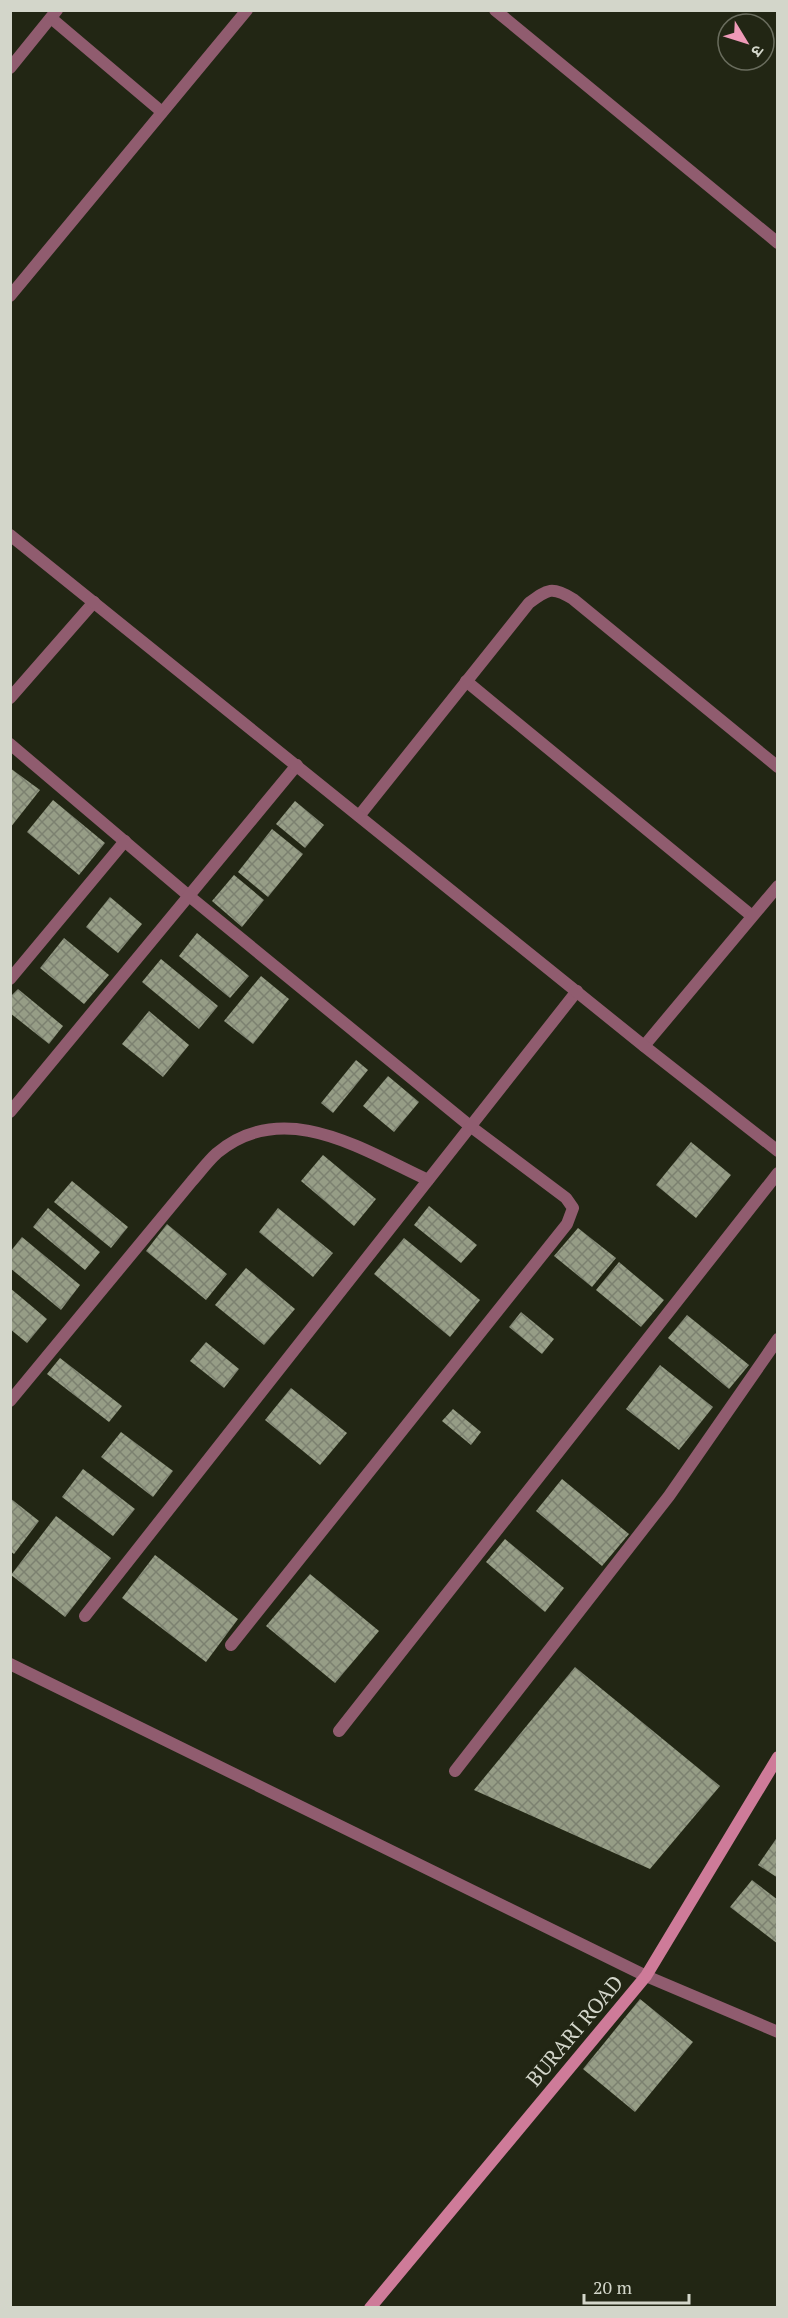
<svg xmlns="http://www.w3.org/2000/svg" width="788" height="2318" font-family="'PT Serif','Noto Sans Devanagari',serif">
	<defs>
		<pattern id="building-cross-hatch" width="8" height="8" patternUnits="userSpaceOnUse" patternTransform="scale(1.5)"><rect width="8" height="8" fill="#969d86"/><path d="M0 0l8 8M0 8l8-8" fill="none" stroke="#7c8170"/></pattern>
	</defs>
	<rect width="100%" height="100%" fill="#222614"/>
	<g fill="url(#building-cross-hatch)">
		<path d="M 10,768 L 40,790 L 10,828 Z"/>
		<path d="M 53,800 L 105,843 L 79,875 L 27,832 Z"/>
		<path d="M 295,801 L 324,825 L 305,848 L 276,824 Z"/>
		<path d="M 272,829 L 303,854 L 268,897 L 238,872 Z"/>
		<path d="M 234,875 L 264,900 L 242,927 L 212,901 Z"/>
		<path d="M 110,897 L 142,924 L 118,953 L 86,927 Z"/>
		<path d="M 197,933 L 249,976 L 230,998 L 179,956 Z"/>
		<path d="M 64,938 L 109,975 L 84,1004 L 40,968 Z"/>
		<path d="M 161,959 L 218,1006 L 199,1029 L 142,982 Z"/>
		<path d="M 261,976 L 289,999 L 253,1044 L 224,1021 Z"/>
		<path d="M 18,989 L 63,1026 L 49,1044 L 10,1013 L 10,997 Z"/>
		<path d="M 149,1011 L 189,1045 L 163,1077 L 122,1044 Z"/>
		<path d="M 356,1060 L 368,1070 L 333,1113 L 321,1103 Z"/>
		<path d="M 388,1076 L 419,1102 L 394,1132 L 363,1106 Z"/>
		<path d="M 691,1142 L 731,1175 L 696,1218 L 656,1185 Z"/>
		<path d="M 323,1155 L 376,1199 L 354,1226 L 301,1181 Z"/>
		<path d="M 72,1181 L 128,1227 L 111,1248 L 54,1202 Z"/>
		<path d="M 429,1206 L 477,1245 L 461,1263 L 414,1225 Z"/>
		<path d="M 48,1208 L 100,1252 L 85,1270 L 33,1227 Z"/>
		<path d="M 278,1208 L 333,1253 L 313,1277 L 259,1232 Z"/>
		<path d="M 167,1224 L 227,1274 L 206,1300 L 146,1251 Z"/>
		<path d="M 578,1228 L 616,1258 L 592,1287 L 554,1256 Z"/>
		<path d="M 22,1237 L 80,1285 L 61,1310 L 10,1268 L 10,1252 Z"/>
		<path d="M 404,1238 L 480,1300 L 450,1337 L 374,1274 Z"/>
		<path d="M 619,1262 L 664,1300 L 641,1327 L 596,1290 Z"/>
		<path d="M 246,1268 L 295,1309 L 264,1345 L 215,1305 Z"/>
		<path d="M 10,1288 L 47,1319 L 27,1343 L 10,1329 Z"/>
		<path d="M 521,1312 L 554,1339 L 542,1354 L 509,1327 Z"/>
		<path d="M 687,1315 L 749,1365 L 729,1389 L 668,1338 Z"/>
		<path d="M 206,1342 L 239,1369 L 224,1388 L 190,1361 Z"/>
		<path d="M 60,1358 L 122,1406 L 109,1422 L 47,1374 Z"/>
		<path d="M 660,1365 L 713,1407 L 679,1450 L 626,1409 Z"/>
		<path d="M 291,1388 L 347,1433 L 320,1465 L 265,1420 Z"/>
		<path d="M 453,1409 L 481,1432 L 471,1445 L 442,1421 Z"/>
		<path d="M 121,1432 L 173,1471 L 153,1497 L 101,1457 Z"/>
		<path d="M 83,1469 L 135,1509 L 113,1536 L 62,1497 Z"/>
		<path d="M 562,1479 L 629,1534 L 602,1566 L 536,1511 Z"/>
		<path d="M 10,1498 L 39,1521 L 14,1554 L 10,1551 Z"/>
		<path d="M 56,1516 L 111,1558 L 65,1617 L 11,1575 Z"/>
		<path d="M 505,1539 L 564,1588 L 545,1612 L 486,1562 Z"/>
		<path d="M 155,1555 L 238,1619 L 206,1662 L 122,1598 Z"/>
		<path d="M 310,1574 L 379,1631 L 335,1683 L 266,1626 Z"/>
		<path d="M 575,1667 L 720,1786 L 650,1869 L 474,1790 Z"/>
		<path d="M 778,1836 L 778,1878 L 758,1865 Z"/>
		<path d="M 752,1880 L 778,1900 L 778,1944 L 730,1907 Z"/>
		<path d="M 640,1999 L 693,2042 L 635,2112 L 583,2069 Z"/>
	</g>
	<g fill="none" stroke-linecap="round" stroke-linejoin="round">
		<g stroke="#905c6f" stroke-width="12">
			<path d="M 495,10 L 778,243"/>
			<path d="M 51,18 L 162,112"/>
			<path d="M 10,68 L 57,10"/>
			<path d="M 10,296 L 247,10"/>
			<path d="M 466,681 L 752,916"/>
			<path d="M 10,698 L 94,602"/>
			<path d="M 10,744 L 189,896 L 470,1126 L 566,1198 L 573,1208 L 567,1224 L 231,1645"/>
			<path d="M 359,816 L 529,603 C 548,589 552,586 573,599 L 778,767"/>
			<path d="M 10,979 L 125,841"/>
			<path d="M 644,1046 L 778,886"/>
			<path d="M 10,1112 L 297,765"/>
			<path d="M 10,1401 L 192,1181 C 200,1172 208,1161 217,1153 C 284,1097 363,1150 428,1180"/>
			<path d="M 85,1616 L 577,991"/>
			<path d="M 10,1664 L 646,1976 L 778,2032"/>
			<path d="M 339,1731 L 778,1173"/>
			<path d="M 455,1771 L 669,1496 L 778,1339"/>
		</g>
		<path stroke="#905c6f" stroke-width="12" d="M 10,535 L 644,1046 L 778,1151"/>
		<path stroke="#ce7b99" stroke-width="12" d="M 370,2308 L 646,1976 L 778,1757"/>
	</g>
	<g text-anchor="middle" stroke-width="6" stroke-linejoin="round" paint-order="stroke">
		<g font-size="21" fill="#d3d6ca" stroke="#222614">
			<text transform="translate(575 2031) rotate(-50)" y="7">BURARI ROAD</text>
		</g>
	</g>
	<rect width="788" height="2318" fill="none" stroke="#d3d6ca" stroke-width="24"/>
	<g transform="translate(746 42) rotate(128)"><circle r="28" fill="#222614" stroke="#696c5d" stroke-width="1.5"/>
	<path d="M0-4.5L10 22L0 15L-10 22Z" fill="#ef9ab8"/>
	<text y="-9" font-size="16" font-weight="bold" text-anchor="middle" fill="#d3d6ca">उ</text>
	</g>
	<path d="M584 2294v9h105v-9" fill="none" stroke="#d3d6ca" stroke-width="3"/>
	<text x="593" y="2294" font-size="18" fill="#d3d6ca" stroke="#222614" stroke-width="4.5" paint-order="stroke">20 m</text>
</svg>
